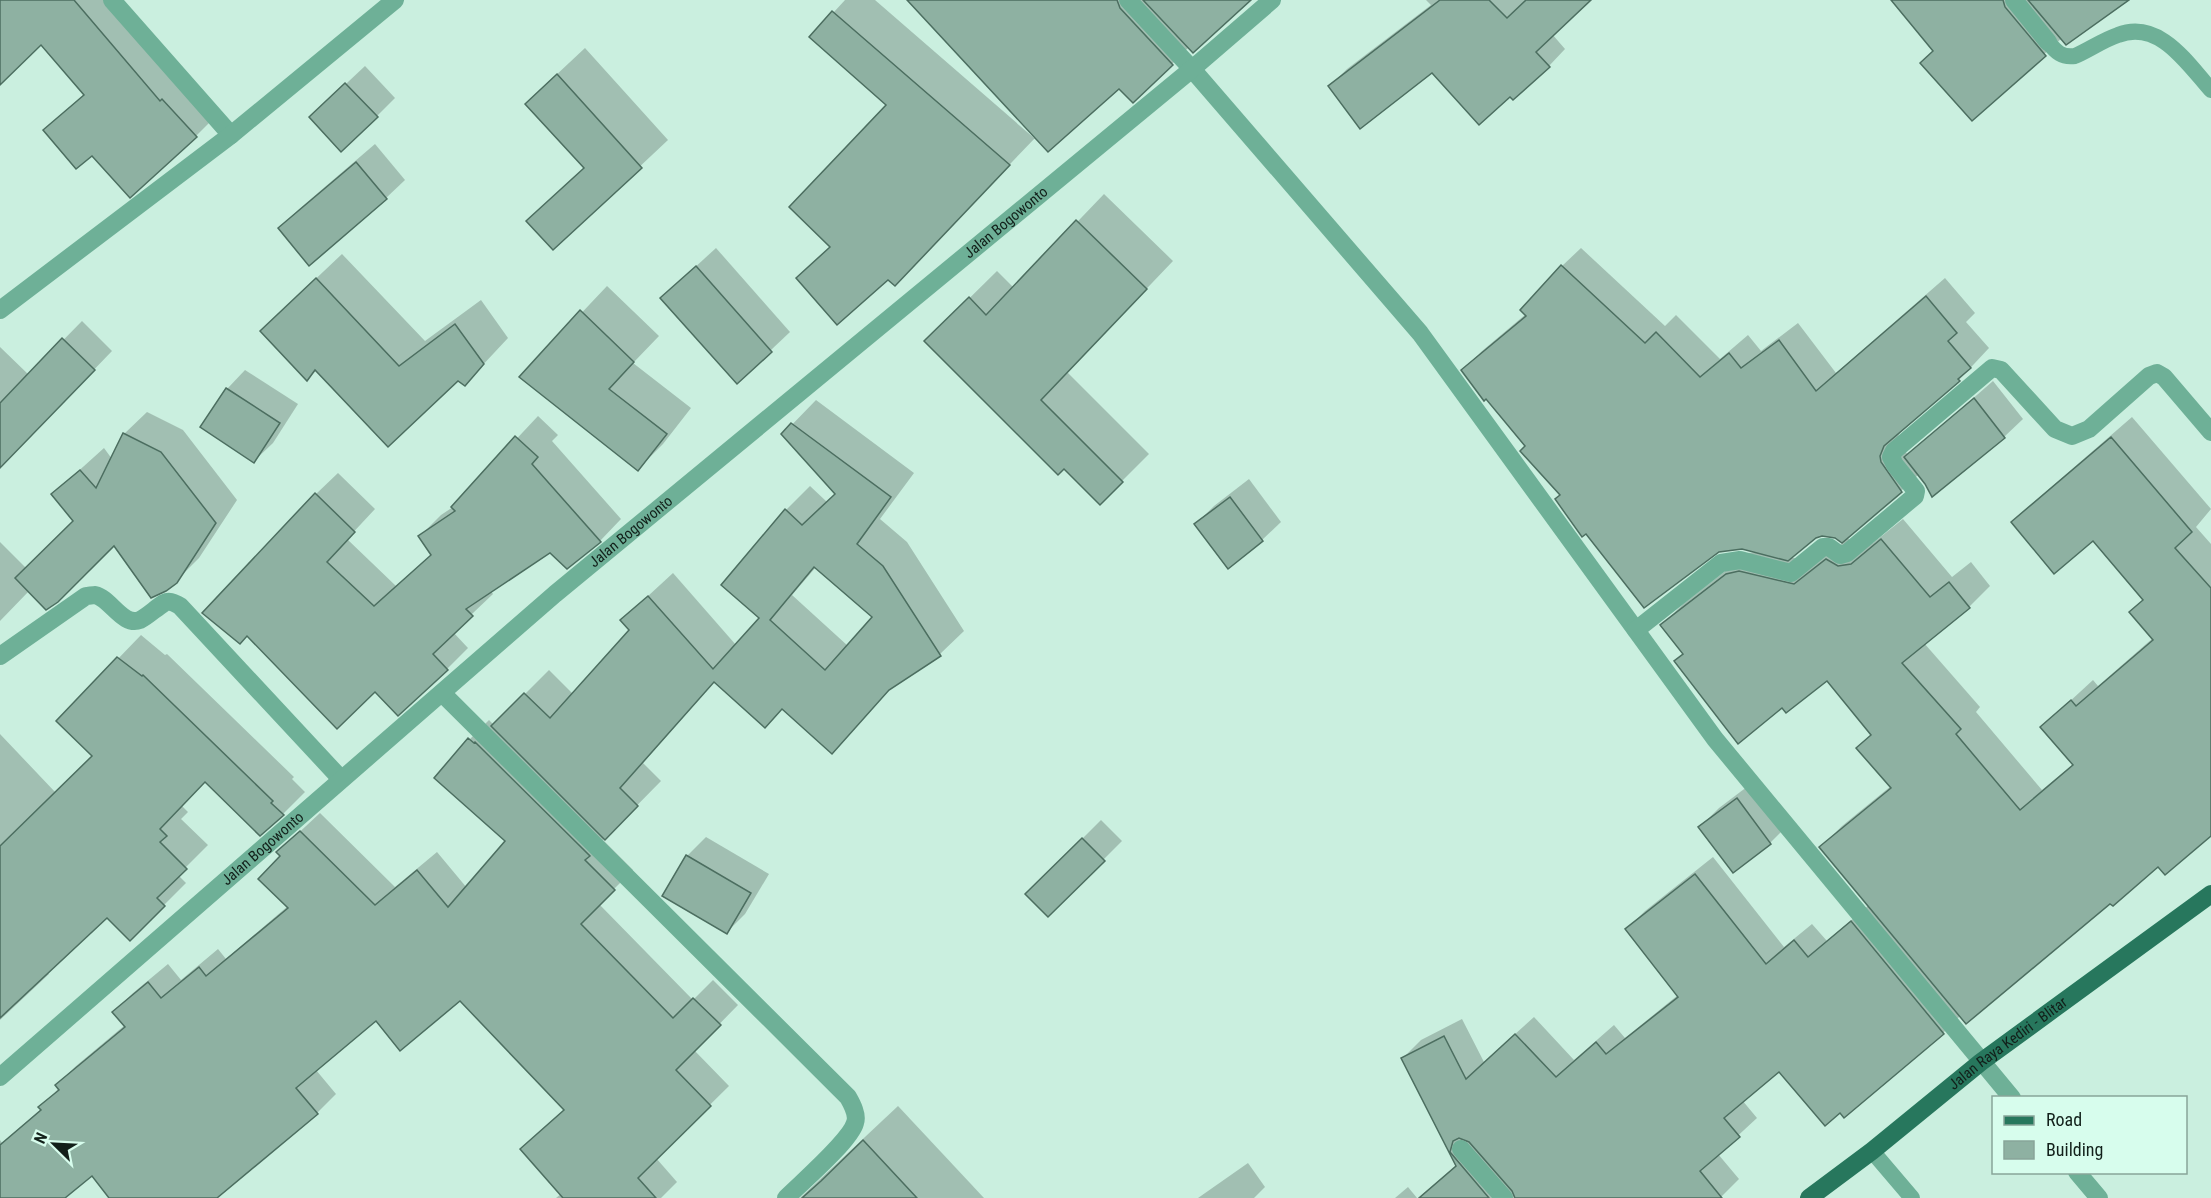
<svg xmlns="http://www.w3.org/2000/svg" width="2211" height="1198" font-family="'Roboto Condensed',sans-serif">
	<rect width="100%" height="100%" fill="#caefdf"/>
	<g fill="#0003" fill-rule="evenodd">
		<path d="M 0,0 L 112,0 L 216,116 L 196,136 L 92,154 L 45,130 L 85,93 L 41,42 L 0,83 Z"/>
		<path d="M 845,0 L 875,0 L 1034,138 L 1036,137 L 909,0 L 1249,0 L 1189,47 L 1172,64 L 1119,87 L 1036,137 L 920,258 L 888,278 L 798,278 L 831,246 L 889,105 L 811,37 Z"/>
		<path d="M 1426,0 L 1589,0 L 1552,34 L 1565,49 L 1549,66 L 1432,71 L 1330,86 L 1347,69 L 1431,5 Z"/>
		<path d="M 1893,0 L 2120,0 L 2062,38 L 1972,119 L 1934,50 Z"/>
		<path d="M 585,48 L 668,140 L 553,248 L 556,194 L 585,167 L 554,77 Z"/>
		<path d="M 365,66 L 395,98 L 377,116 L 330,99 Z"/>
		<path d="M 375,144 L 405,180 L 386,198 L 280,228 L 298,210 Z"/>
		<path d="M 1104,194 L 1173,261 L 1067,372 L 1149,454 L 1100,503 L 1064,467 L 926,341 L 997,271 L 1014,288 Z"/>
		<path d="M 716,248 L 790,332 L 737,382 L 681,280 Z"/>
		<path d="M 1581,248 L 1665,326 L 1676,315 L 1720,359 L 1748,335 L 1761,351 L 1798,323 L 1836,373 L 1945,278 L 1975,313 L 1966,322 L 1989,348 L 1959,380 L 1901,429 L 1898,437 L 1899,443 L 1908,455 L 1993,381 L 2023,419 L 2004,437 L 1919,474 L 1901,491 L 1846,537 L 1859,546 L 1873,543 L 1903,519 L 1952,577 L 1971,562 L 1990,586 L 1969,607 L 1924,643 L 1980,707 L 1976,712 L 2042,790 L 2073,764 L 2042,727 L 2093,680 L 2098,686 L 2153,638 L 2131,612 L 2144,599 L 2093,539 L 2013,523 L 2034,502 L 2132,417 L 2211,509 L 2196,527 L 2211,544 L 2211,836 L 2204,842 L 2203,841 L 2158,865 L 1960,1016 L 1943,1033 L 1844,1116 L 1779,1069 L 1742,1100 L 1757,1118 L 1718,1154 L 1739,1179 L 1720,1198 L 1418,1198 L 1457,1165 L 1403,1058 L 1421,1040 L 1462,1019 L 1484,1062 L 1534,1017 L 1574,1060 L 1614,1025 L 1625,1038 L 1678,995 L 1627,929 L 1645,911 L 1713,857 L 1784,947 L 1812,924 L 1827,941 L 1869,905 L 1821,847 L 1842,826 L 1891,786 L 1872,735 L 1827,679 L 1782,706 L 1684,653 L 1662,625 L 1683,604 L 1748,553 L 1758,552 L 1561,494 L 1527,446 L 1463,370 L 1482,351 L 1526,314 L 1562,266 ZM 1822,534 L 1836,536 L 1844,542 L 1816,563 L 1790,557 L 1815,537 Z"/>
		<path d="M 342,254 L 425,341 L 481,300 L 508,338 L 465,384 L 458,379 L 317,370 L 307,379 L 287,306 Z"/>
		<path d="M 607,286 L 659,336 L 633,363 L 691,408 L 663,444 L 638,469 L 521,377 Z"/>
		<path d="M 82,321 L 112,351 L 30,436 L 0,443 L 0,347 L 29,375 Z"/>
		<path d="M 245,370 L 298,404 L 273,443 L 254,461 L 227,389 Z"/>
		<path d="M 816,400 L 914,473 L 880,519 L 907,542 L 964,631 L 940,654 L 894,684 L 832,752 L 783,708 L 765,726 L 715,681 L 643,763 L 661,781 L 603,840 L 633,870 L 599,904 L 693,1000 L 713,980 L 738,1005 L 694,1050 L 729,1086 L 656,1158 L 677,1182 L 661,1198 L 556,1198 L 561,1194 L 541,1130 L 565,1109 L 460,999 L 377,1019 L 316,1070 L 336,1094 L 317,1113 L 215,1198 L 111,1198 L 92,1174 L 63,1198 L 0,1198 L 0,1140 L 2,1143 L 41,1109 L 40,1108 L 59,1088 L 57,1085 L 76,1066 L 125,1025 L 114,1012 L 133,993 L 168,964 L 181,980 L 218,949 L 226,959 L 288,906 L 282,856 L 278,852 L 320,813 L 395,887 L 437,852 L 467,888 L 507,841 L 470,739 L 489,720 L 494,725 L 549,670 L 573,694 L 631,630 L 622,620 L 673,573 L 736,645 L 761,618 L 723,585 L 786,510 L 810,486 L 827,502 L 836,494 L 783,434 ZM 816,567 L 874,617 L 848,646 L 792,595 Z"/>
		<path d="M 147,412 L 183,430 L 237,500 L 199,558 L 176,581 L 114,544 L 29,591 L 0,621 L 0,542 L 27,569 L 75,521 L 53,494 L 104,448 L 112,459 L 124,434 Z"/>
		<path d="M 538,416 L 558,435 L 552,441 L 621,519 L 600,541 L 550,551 L 491,591 L 493,594 L 453,632 L 468,648 L 447,669 L 375,690 L 337,727 L 316,494 L 338,473 L 375,509 L 347,539 L 396,586 L 432,554 L 420,536 L 441,515 L 453,507 Z"/>
		<path d="M 1249,479 L 1281,522 L 1262,540 L 1228,567 L 1196,524 L 1214,506 Z"/>
		<path d="M 141,635 L 165,655 L 167,654 L 294,777 L 292,779 L 305,792 L 283,814 L 206,780 L 181,805 L 188,812 L 181,819 L 208,845 L 178,875 L 186,883 L 130,939 L 107,915 L 47,972 L 49,974 L 0,1020 L 0,734 L 56,793 L 94,756 L 58,721 Z"/>
		<path d="M 1756,780 L 1789,824 L 1770,843 L 1733,871 L 1700,827 L 1719,808 Z"/>
		<path d="M 1101,820 L 1122,841 L 1048,915 L 1027,894 Z"/>
		<path d="M 706,837 L 769,874 L 745,914 L 727,932 L 687,856 Z"/>
		<path d="M 898,1106 L 984,1198 L 800,1198 Z"/>
		<path d="M 1248,1163 L 1265,1187 L 1254,1198 L 1198,1198 Z"/>
		<path d="M 1408,1187 L 1417,1198 L 1395,1198 Z"/>
	</g>
	<g fill="#8eb1a2" stroke="#4c6e60" stroke-width="1.5" fill-rule="evenodd">
		<path d="M 0,0 L 74,0 L 160,101 L 162,99 L 197,137 L 130,198 L 92,156 L 76,169 L 43,130 L 84,95 L 41,45 L 0,85 Z"/>
		<path d="M 907,0 L 1117,0 L 1120,8 L 1173,65 L 1133,103 L 1119,89 L 1048,152 Z"/>
		<path d="M 1143,0 L 1251,0 L 1193,53 Z"/>
		<path d="M 1440,0 L 1489,0 L 1507,18 L 1526,0 L 1591,0 L 1536,52 L 1550,67 L 1513,100 L 1510,97 L 1479,125 L 1432,73 L 1360,129 L 1328,86 Z"/>
		<path d="M 1891,0 L 2003,0 L 2005,7 L 2046,56 L 1972,121 L 1920,63 L 1933,51 Z"/>
		<path d="M 2028,0 L 2129,0 L 2066,45 Z"/>
		<path d="M 832,11 L 1010,165 L 895,286 L 888,280 L 837,325 L 796,278 L 830,247 L 789,207 L 886,105 L 809,37 Z"/>
		<path d="M 557,74 L 642,168 L 553,250 L 526,221 L 584,168 L 525,104 Z"/>
		<path d="M 345,83 L 378,117 L 341,152 L 309,117 Z"/>
		<path d="M 356,162 L 387,199 L 309,266 L 278,228 Z"/>
		<path d="M 1076,220 L 1147,289 L 1041,400 L 1123,482 L 1100,505 L 1064,469 L 1058,475 L 924,341 L 969,297 L 986,315 Z"/>
		<path d="M 1561,265 L 1645,343 L 1656,332 L 1700,377 L 1729,353 L 1741,368 L 1779,340 L 1816,391 L 1926,296 L 1957,333 L 1948,341 L 1971,368 L 1958,379 L 1960,381 L 1884,446 L 1880,456 L 1881,462 L 1902,492 L 1842,543 L 1835,538 L 1822,536 L 1816,538 L 1788,561 L 1742,549 L 1719,552 L 1644,608 L 1586,534 L 1582,537 L 1555,499 L 1560,495 L 1520,451 L 1525,446 L 1486,399 L 1484,401 L 1461,370 L 1526,316 L 1520,310 Z"/>
		<path d="M 696,266 L 772,352 L 737,384 L 660,298 Z"/>
		<path d="M 316,278 L 399,366 L 455,324 L 484,364 L 465,386 L 458,381 L 388,447 L 315,370 L 307,381 L 260,331 Z"/>
		<path d="M 580,310 L 634,362 L 609,389 L 667,434 L 638,471 L 519,377 Z"/>
		<path d="M 62,338 L 95,370 L 0,468 L 0,403 Z"/>
		<path d="M 226,388 L 280,423 L 254,463 L 200,427 Z"/>
		<path d="M 1974,398 L 2005,438 L 1932,497 L 1925,484 L 1904,457 Z"/>
		<path d="M 791,423 L 891,497 L 857,544 L 883,566 L 941,656 L 889,690 L 832,754 L 782,709 L 765,728 L 714,682 L 620,788 L 638,806 L 605,840 L 491,726 L 524,693 L 550,718 L 629,630 L 620,620 L 648,596 L 713,669 L 759,618 L 721,585 L 785,509 L 802,525 L 835,494 L 781,434 ZM 814,567 L 872,617 L 825,670 L 770,620 Z"/>
		<path d="M 123,433 L 161,452 L 216,523 L 177,583 L 166,591 L 151,598 L 114,546 L 58,602 L 46,610 L 15,578 L 73,521 L 51,494 L 80,470 L 96,488 Z"/>
		<path d="M 515,436 L 538,457 L 532,464 L 601,542 L 567,569 L 550,553 L 466,609 L 473,616 L 433,654 L 448,670 L 398,716 L 375,692 L 337,729 L 247,636 L 240,644 L 202,613 L 315,493 L 355,532 L 327,562 L 374,606 L 431,555 L 418,536 L 455,511 L 451,507 Z"/>
		<path d="M 2111,437 L 2192,532 L 2175,548 L 2211,588 L 2211,836 L 2165,875 L 2158,867 L 2113,906 L 2110,904 L 1966,1024 L 1819,847 L 1891,788 L 1856,748 L 1871,735 L 1827,681 L 1786,713 L 1782,708 L 1738,744 L 1674,661 L 1683,654 L 1660,625 L 1726,574 L 1739,571 L 1794,584 L 1826,559 L 1838,566 L 1851,564 L 1881,539 L 1930,597 L 1949,582 L 1970,608 L 1902,663 L 1961,729 L 1956,734 L 2020,810 L 2073,765 L 2040,727 L 2071,700 L 2076,706 L 2153,640 L 2129,612 L 2143,600 L 2093,541 L 2054,574 L 2011,522 Z"/>
		<path d="M 1230,497 L 1263,541 L 1228,569 L 1194,524 Z"/>
		<path d="M 117,657 L 142,676 L 143,675 L 273,801 L 271,803 L 284,815 L 260,836 L 205,782 L 160,829 L 167,836 L 160,842 L 187,869 L 157,898 L 165,906 L 130,941 L 107,918 L 0,1018 L 0,846 L 92,756 L 56,721 Z"/>
		<path d="M 468,738 L 474,743 L 475,742 L 590,856 L 585,860 L 615,890 L 581,924 L 673,1018 L 693,998 L 721,1025 L 676,1070 L 711,1106 L 638,1178 L 656,1198 L 563,1198 L 520,1149 L 564,1110 L 460,1001 L 400,1051 L 376,1021 L 296,1088 L 318,1114 L 217,1198 L 109,1198 L 92,1176 L 65,1198 L 0,1198 L 0,1145 L 41,1110 L 38,1107 L 59,1090 L 55,1085 L 125,1027 L 112,1012 L 148,982 L 161,998 L 199,967 L 206,976 L 288,908 L 258,879 L 280,856 L 276,852 L 300,831 L 375,905 L 417,870 L 448,907 L 505,841 L 434,778 Z"/>
		<path d="M 1737,798 L 1771,844 L 1733,873 L 1698,827 Z"/>
		<path d="M 1082,838 L 1105,861 L 1048,917 L 1025,894 Z"/>
		<path d="M 686,855 L 751,893 L 727,934 L 662,896 Z"/>
		<path d="M 1695,874 L 1766,964 L 1794,940 L 1808,957 L 1851,921 L 1944,1034 L 1844,1118 L 1840,1113 L 1825,1126 L 1779,1072 L 1724,1118 L 1740,1137 L 1700,1171 L 1722,1198 L 1515,1198 L 1512,1191 L 1469,1142 L 1459,1138 L 1453,1141 L 1450,1152 L 1489,1198 L 1419,1198 L 1456,1166 L 1401,1058 L 1444,1036 L 1466,1079 L 1515,1034 L 1556,1077 L 1596,1042 L 1606,1054 L 1678,997 L 1625,929 Z"/>
		<path d="M 863,1140 L 917,1198 L 802,1198 L 821,1181 Z"/>
	</g>
	<g fill="none" stroke-linecap="round" stroke-linejoin="round">
		<g stroke="#6eb097" stroke-width="16">
			<path d="M 2048,42 C 2056,52 2062,58 2075,56 C 2089,50 2103,40 2118,35 C 2159,19 2187,63 2211,90"/>
			<path d="M 1872,1151 L 1912,1198"/>
		</g>
		<g stroke="#6eb097" stroke-width="18">
			<path d="M 112,0 L 231,135"/>
			<path d="M 1128,0 L 1192,69 L 1420,333 L 1715,739 L 2012,1098"/>
			<path d="M 2014,0 L 2048,42"/>
			<path d="M 0,310 L 231,135 L 395,0"/>
			<path d="M 1636,630 L 1721,563 L 1740,560 L 1791,573 L 1823,547 L 1829,547 L 1840,555 L 1847,553 L 1915,496 L 1916,491 L 1895,465 L 1891,457 L 1894,451 L 1992,368 L 2001,370 L 2055,429 L 2072,436 L 2089,429 L 2149,376 L 2157,373 L 2164,377 L 2211,432"/>
			<path d="M 0,656 L 86,596 C 87,596 94,595 95,595 C 110,598 123,627 140,620 C 148,616 156,608 164,603 C 170,600 174,603 180,606 L 341,779"/>
			<path d="M 442,693 L 848,1097 C 852,1104 858,1115 855,1123 C 850,1141 801,1183 786,1198"/>
			<path id="s1" d="M 0,1077 L 555,594 L 1192,69 L 1272,0"/>
			<path d="M 1461,1149 L 1504,1198"/>
			<path d="M 2077,1172 L 2099,1198"/>
		</g>
		<path stroke="#27775d" stroke-width="18" id="s2" d="M 1809,1198 L 1872,1151 L 1981,1062 L 2211,894"/>
	</g>
	<g text-anchor="middle" stroke-width="4.5" stroke-linejoin="round" paint-order="stroke">
		<g font-size="15" fill="#12201a" stroke="#d7fded">
			<text dy="5" stroke="none"><textPath href="#s1" startOffset="1320">Jalan Bogowonto</textPath></text>
			<text dy="5" stroke="none"><textPath href="#s1" startOffset="834">Jalan Bogowonto</textPath></text>
			<text dy="5" stroke="none"><textPath href="#s1" startOffset="348">Jalan Bogowonto</textPath></text>
			<text dy="5" stroke="none"><textPath href="#s2" startOffset="252">Jalan Raya Kediri - Blitar</textPath></text>
		</g>
	</g>
	<rect x="1992" y="1096" width="195" height="78" fill="#d7fded" stroke="#88a599" stroke-width="1.5"/>
	<rect x="2004" y="1116" width="30" height="9" fill="#27775d" stroke="#88a599" stroke-width="1.5"/>
	<text x="2046" y="1126" font-size="18" fill="#12201a">Road</text>
	<rect x="2004" y="1141" width="30" height="18" fill="#8eb1a2" stroke="#88a599" stroke-width="1.5"/>
	<text x="2046" y="1156" font-size="18" fill="#12201a">Building</text>
	<g transform="translate(54 1144) rotate(294)" stroke="#d7fded" stroke-width="4.5" paint-order="stroke">
	<path d="M0-4.5L10 22L0 15L-10 22Z" fill="#12201a"/>
	<text y="-9" font-size="16" font-weight="bold" text-anchor="middle" fill="#12201a">N</text>
	</g>
</svg>
